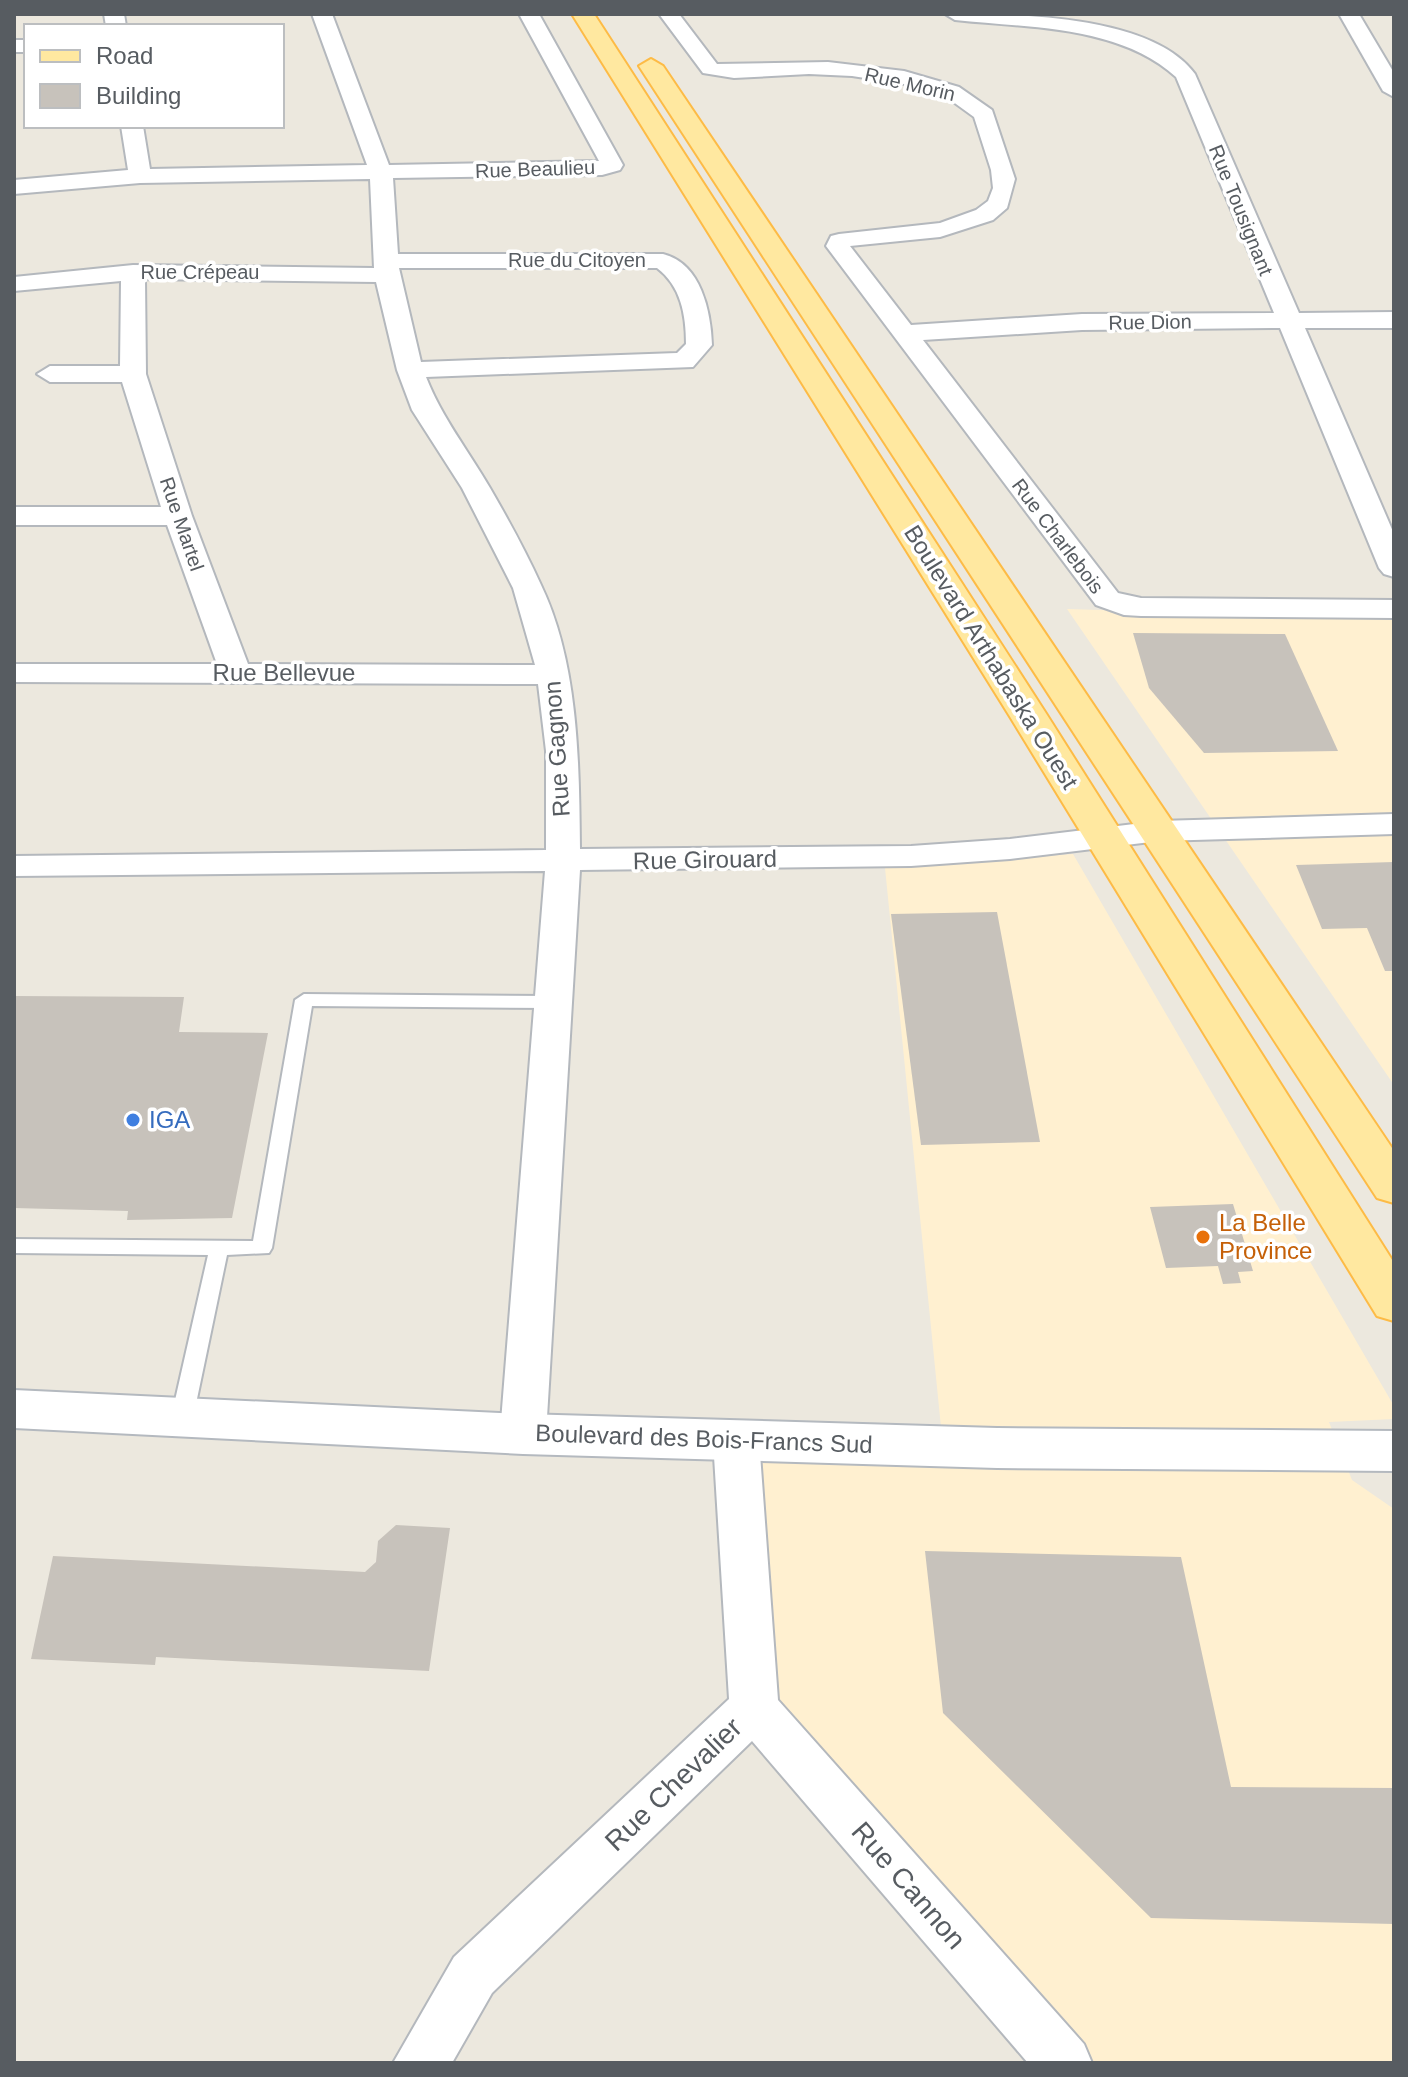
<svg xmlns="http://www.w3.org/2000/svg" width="1408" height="2077" font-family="Helvetica,sans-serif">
	<rect width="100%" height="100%" fill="#ece8de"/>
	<g fill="#fff0d0">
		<path d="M 1067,609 L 1394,619 L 1394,1085 Z"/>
		<path d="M 1073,854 L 1394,1406 L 1394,1419 L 1329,1422 L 1352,1480 L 1394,1509 L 1394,2063 L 1081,2063 L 771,1704 L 758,1452 L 944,1457 L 885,868 Z"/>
	</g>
	<g fill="#c7c2bb">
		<path d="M 1133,633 L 1285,634 L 1338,751 L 1204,753 L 1149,688 Z"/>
		<path d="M 1394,862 L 1394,971 L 1385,971 L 1367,928 L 1322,929 L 1296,865 Z"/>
		<path d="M 997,912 L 1040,1142 L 921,1145 L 891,914 Z"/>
		<path d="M 14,996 L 184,997 L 179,1032 L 268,1033 L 232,1218 L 127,1220 L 128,1211 L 14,1208 Z"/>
		<path d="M 1233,1204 L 1253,1271 L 1238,1272 L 1241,1283 L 1223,1284 L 1218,1266 L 1166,1268 L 1150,1207 Z"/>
		<path d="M 396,1525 L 450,1528 L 429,1671 L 156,1657 L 155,1665 L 31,1659 L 53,1556 L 365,1572 L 376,1562 L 378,1541 Z"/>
		<path d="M 925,1551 L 1181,1557 L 1231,1787 L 1394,1788 L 1394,1924 L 1151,1918 L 943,1713 Z"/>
	</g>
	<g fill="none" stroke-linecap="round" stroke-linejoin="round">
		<g stroke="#b4b8bd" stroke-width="4">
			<path id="lane" d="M 304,994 L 553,996 L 562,1002 L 553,1008 L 312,1006 L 272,1248 L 269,1253 L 227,1255 L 193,1418 L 189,1424 L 182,1426 L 175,1424 L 171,1418 L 208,1255 L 14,1253 L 14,1239 L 253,1241 L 295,1000 Z"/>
		</g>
		<g stroke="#b4b8bd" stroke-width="4">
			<g id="street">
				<path d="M 104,14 L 124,14 L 126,26 L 106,26 Z"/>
				<path d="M 312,14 L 332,14 L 389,165 L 599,161 L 519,14 L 539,14 L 623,165 L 620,170 L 602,175 L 393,178 L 398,254 L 663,254 C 701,263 711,312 712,345 L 693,367 L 426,377 C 442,418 468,450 490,488 C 508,519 526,552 541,585 C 579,664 579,764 580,849 L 911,846 L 1010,839 L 1159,821 L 1394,814 L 1394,834 L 1159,841 L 1010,859 L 911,866 L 580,870 L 546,1434 L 539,1446 L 523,1451 L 507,1446 L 500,1434 L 545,871 L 14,876 L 14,856 L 546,850 L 546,751 L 538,684 L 14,682 L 14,664 L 217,664 L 167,525 L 14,525 L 14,507 L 161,507 L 122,382 L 50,382 L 37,374 L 50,366 L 120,366 L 121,281 L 14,291 L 14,277 L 133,265 L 374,268 L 370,179 L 140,183 L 14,194 L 14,180 L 128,170 L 121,126 L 143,126 L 150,169 L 367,165 ZM 399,268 L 657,268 C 681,286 686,315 686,344 L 677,353 L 421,362 ZM 145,279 L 376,282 L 397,370 L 412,410 L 462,488 L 513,588 L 535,665 L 248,664 L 192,516 L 146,374 Z"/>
				<path d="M 659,14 L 679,14 L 717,64 L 828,62 L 904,71 L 959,87 L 992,110 L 1015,179 L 1007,208 L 993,220 L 940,237 L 850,246 L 911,325 L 1082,314 L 1274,313 L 1176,77 C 1119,25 1027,28 955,20 L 945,14 C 1013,14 1151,14 1195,74 L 1299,313 L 1394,312 L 1394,328 L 1305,328 L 1394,534 L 1394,577 L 1384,574 L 1379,568 L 1280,328 L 1082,330 L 923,340 L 1118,593 L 1141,598 L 1394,600 L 1394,618 L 1141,616 L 1124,615 L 1096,605 L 826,246 L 831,236 L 839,234 L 940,223 L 976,210 L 988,201 L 993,188 L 991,170 L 974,117 L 945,96 L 904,84 L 852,76 L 809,74 L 734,78 L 703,73 Z"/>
				<path d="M 1339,14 L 1359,14 L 1394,73 L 1394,97 L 1383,91 Z"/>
				<rect x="14" y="40" width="12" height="12"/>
				<path d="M 736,1423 L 752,1428 L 759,1440 L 778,1700 L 1084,2044 L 1092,2063 L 1028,2063 L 752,1741 L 492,1993 L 452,2063 L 393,2063 L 454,1957 L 729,1699 L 713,1440 L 720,1428 Z"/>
			</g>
		</g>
		<g stroke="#b4b9bf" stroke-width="4">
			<path id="secondary" d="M 14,1390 L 523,1414 L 997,1428 L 1394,1431 L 1394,1471 L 997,1468 L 523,1454 L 14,1428 Z"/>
		</g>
		<g stroke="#fdbb46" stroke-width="4">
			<g id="primary">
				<path d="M 572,14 L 594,14 L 1047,715 L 1394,1263 L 1394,1321 L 1377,1316 L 1009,715 Z"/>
				<path d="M 651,59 L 663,66 L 1394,1151 L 1394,1203 L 1377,1198 L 639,66 Z"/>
			</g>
		</g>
		<use href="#lane" fill="#fff" fill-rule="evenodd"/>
		<use href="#street" fill="#fff" fill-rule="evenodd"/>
		<use href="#secondary" fill="#fff" fill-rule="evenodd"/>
		<use href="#primary" fill="#ffe8a0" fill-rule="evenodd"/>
	</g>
	<circle fill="#3f7fe0" stroke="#fff" stroke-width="3" cx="133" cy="1120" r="8"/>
	<circle fill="#e8710a" stroke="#fff" stroke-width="3" cx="1203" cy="1237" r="8"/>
	<g text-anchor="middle" stroke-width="7" stroke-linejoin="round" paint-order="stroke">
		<g font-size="20" fill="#575c61" stroke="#fff">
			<text transform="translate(910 84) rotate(13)" y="7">Rue Morin</text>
			<text transform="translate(535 169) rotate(-2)" y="7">Rue Beaulieu</text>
			<text transform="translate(1241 210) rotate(68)" y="7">Rue Tousignant</text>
			<text x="577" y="267">Rue du Citoyen</text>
			<text x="200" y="279">Rue Crépeau</text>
			<text transform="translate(1150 322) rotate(-1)" y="7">Rue Dion</text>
			<text transform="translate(182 524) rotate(71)" y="7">Rue Martel</text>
			<text transform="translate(1058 536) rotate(53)" y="7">Rue Charlebois</text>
		</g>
		<g font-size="24" fill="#575c61" stroke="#fff">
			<text transform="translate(991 657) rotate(58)" y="8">Boulevard Arthabaska Ouest</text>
			<text x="284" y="681">Rue Bellevue</text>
			<text transform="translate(557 749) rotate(-94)" y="8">Rue Gagnon</text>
			<text transform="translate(705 860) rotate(-1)" y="8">Rue Girouard</text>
			<text transform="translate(704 1439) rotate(2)" y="8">Boulevard des Bois-Francs Sud</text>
		</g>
		<g font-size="24" fill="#366cbe" stroke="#fff" text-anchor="start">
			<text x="149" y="1128">IGA</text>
		</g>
		<g font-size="24" fill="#c56008" stroke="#fff" text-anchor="start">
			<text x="1219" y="1231">La Belle<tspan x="1219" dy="28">Province</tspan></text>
		</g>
		<g font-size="28" fill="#575c61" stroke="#fff">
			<text transform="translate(673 1784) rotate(-44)" y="10">Rue Chevalier</text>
			<text transform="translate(909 1885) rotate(49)" y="10">Rue Cannon</text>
		</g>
	</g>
	<rect width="1408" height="2077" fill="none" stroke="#575c61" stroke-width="32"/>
	<rect x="24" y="24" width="260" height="104" fill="#ffffff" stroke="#bcbec0" stroke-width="2"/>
	<rect x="40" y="50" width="40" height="12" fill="#ffe8a0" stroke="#bcbec0" stroke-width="2"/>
	<text x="96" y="64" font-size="24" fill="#575c61">Road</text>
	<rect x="40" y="84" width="40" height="24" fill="#c7c2bb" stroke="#bcbec0" stroke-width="2"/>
	<text x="96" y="104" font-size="24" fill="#575c61">Building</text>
</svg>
